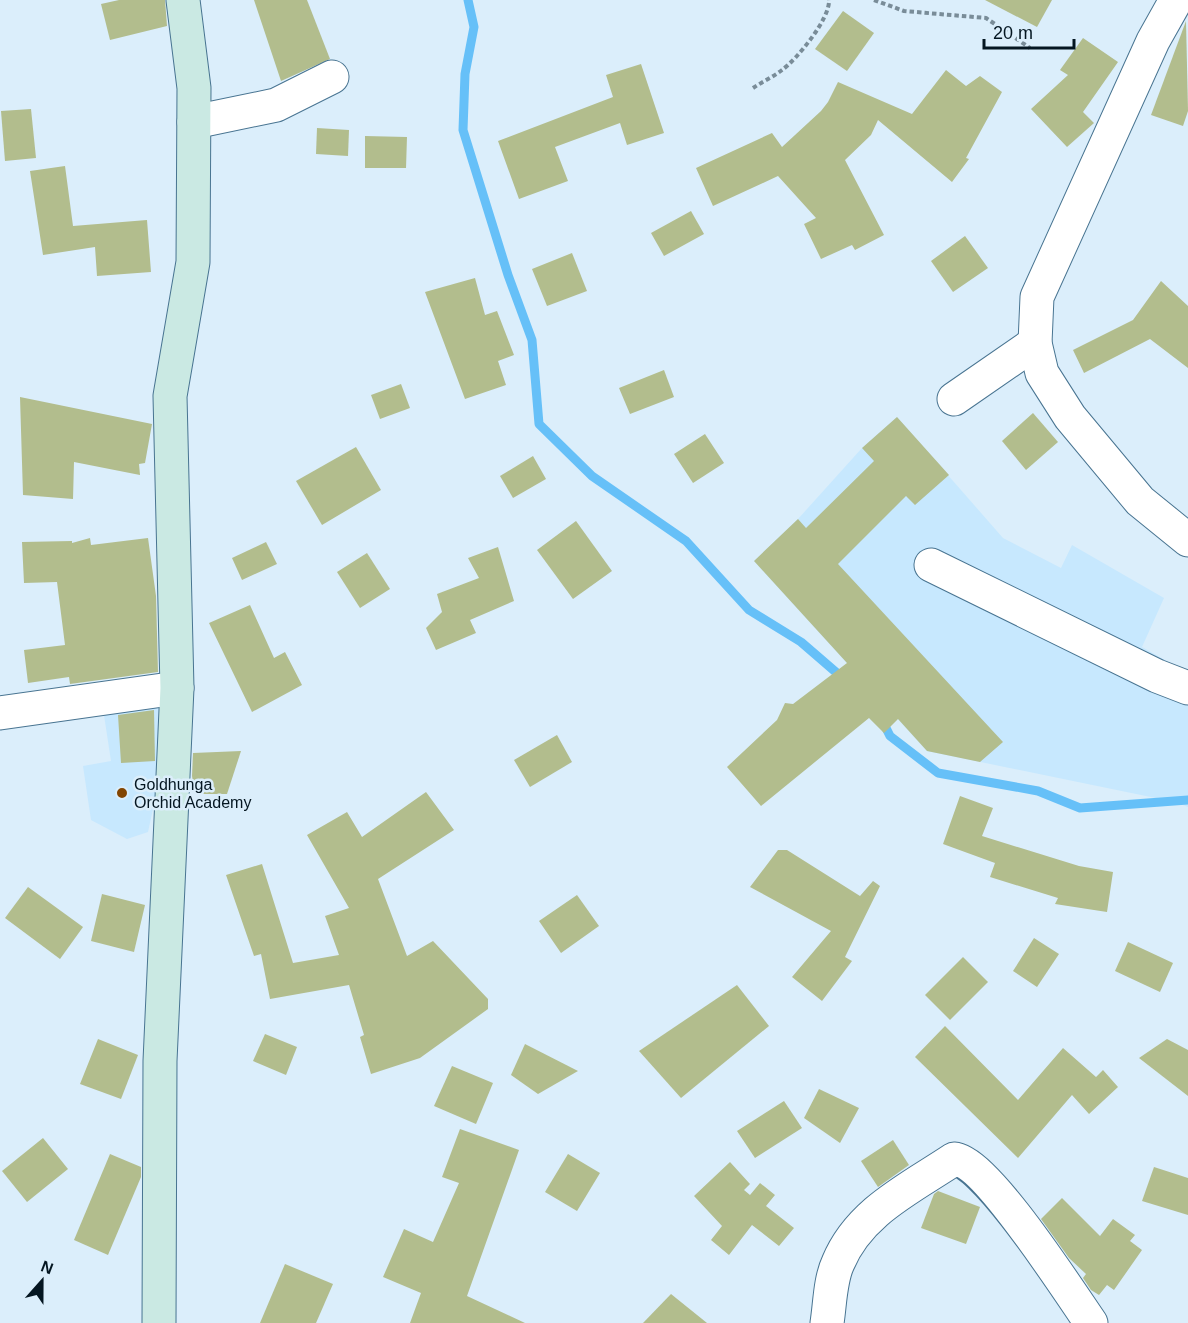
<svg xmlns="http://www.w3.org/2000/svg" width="1188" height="1323" font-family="Arial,sans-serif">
	<rect width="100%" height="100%" fill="#dbeefb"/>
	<g fill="#c7e8fe">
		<path d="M 897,417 L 1003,538 L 1061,568 L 1072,545 L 1164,598 L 1142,647 L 1188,673 L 1188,807 L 1175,802 L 927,751 L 754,561 L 798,519 L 862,448 Z"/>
		<path d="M 160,699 L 163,763 L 148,832 L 127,839 L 91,820 L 83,766 L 111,761 L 102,702 Z"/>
	</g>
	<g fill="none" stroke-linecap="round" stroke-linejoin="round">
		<g stroke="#66c0f8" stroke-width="9">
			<path d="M 468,0 L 474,27 L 465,74 L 463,130 L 508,275 L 532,340 L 539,424 L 592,476 L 686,541 L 749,610 L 801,642 L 845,680"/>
			<path d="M 882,720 L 890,736 L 938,773 L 1038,791 L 1080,808 L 1188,800"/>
		</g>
	</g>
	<g fill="#b2bd8d">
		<path d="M 119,0 L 165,0 L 167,26 L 110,40 L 101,4 Z"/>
		<path d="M 254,0 L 307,0 L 330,59 L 281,81 Z"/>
		<path d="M 985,0 L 1052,0 L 1037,27 Z"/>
		<path d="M 843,11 L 874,33 L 847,71 L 815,49 Z"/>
		<path d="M 1186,21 L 1188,111 L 1183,126 L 1151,115 Z"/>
		<path d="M 1083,38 L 1118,62 L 1083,112 L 1094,123 L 1067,147 L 1031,109 L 1068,75 L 1060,70 Z"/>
		<path d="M 641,64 L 664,133 L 627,145 L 620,123 L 555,147 L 568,181 L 519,199 L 498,141 L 613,97 L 606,75 Z"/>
		<path d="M 946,70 L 966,86 L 980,76 L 1002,92 L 966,158 L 969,159 L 952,182 L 878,120 L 871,135 L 845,160 L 884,235 L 855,250 L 852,245 L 821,259 L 804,224 L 816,218 L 778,176 L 713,206 L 696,168 L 772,133 L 782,147 L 821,111 L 828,102 L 838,82 L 912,114 Z"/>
		<path d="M 31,109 L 36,158 L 5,161 L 1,111 Z"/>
		<path d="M 317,128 L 349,130 L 348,156 L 316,154 Z"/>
		<path d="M 365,136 L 407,137 L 406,168 L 365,168 Z"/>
		<path d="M 65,166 L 73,226 L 147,220 L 151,272 L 97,276 L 95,247 L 43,255 L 30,171 Z"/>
		<path d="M 691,211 L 704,234 L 664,256 L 651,233 Z"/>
		<path d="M 965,236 L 988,268 L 953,292 L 931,261 Z"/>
		<path d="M 572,253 L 587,291 L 547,306 L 532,269 Z"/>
		<path d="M 475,278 L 485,315 L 497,311 L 514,355 L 498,361 L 506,385 L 465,399 L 425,292 Z"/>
		<path d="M 1161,281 L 1188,306 L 1188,368 L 1150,339 L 1084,373 L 1073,350 L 1133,320 Z"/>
		<path d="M 664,370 L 674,397 L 630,414 L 619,388 Z"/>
		<path d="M 401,384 L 410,408 L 380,419 L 371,395 Z"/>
		<path d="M 20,397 L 152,424 L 145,463 L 139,464 L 140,475 L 74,462 L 73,499 L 23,495 Z"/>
		<path d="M 1033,413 L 1058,442 L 1026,470 L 1002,441 Z"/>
		<path d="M 897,417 L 949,475 L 915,505 L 906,496 L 838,564 L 1003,742 L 980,762 L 927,751 L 898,719 L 884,733 L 869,718 L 761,806 L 727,767 L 777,720 L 785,703 L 793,704 L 847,663 L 754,561 L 798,519 L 806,528 L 874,461 L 862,448 Z"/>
		<path d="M 705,434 L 724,463 L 693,483 L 674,454 Z"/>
		<path d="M 356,447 L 381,490 L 322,525 L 296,481 Z"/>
		<path d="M 533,456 L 546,479 L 513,498 L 500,476 Z"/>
		<path d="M 576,521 L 612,571 L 573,599 L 537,550 Z"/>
		<path d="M 90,538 L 91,545 L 148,538 L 156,596 L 158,672 L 70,684 L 69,677 L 28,683 L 24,650 L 65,645 L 57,582 L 24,583 L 22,542 L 72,541 L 72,543 Z"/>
		<path d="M 266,542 L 277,564 L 242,580 L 232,558 Z"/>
		<path d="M 498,547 L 514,601 L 470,620 L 476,633 L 436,650 L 426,628 L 442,612 L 437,594 L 479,578 L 468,558 Z"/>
		<path d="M 367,553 L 390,589 L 360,608 L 337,572 Z"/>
		<path d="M 250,605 L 274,658 L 285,652 L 302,685 L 252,712 L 209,623 Z"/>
		<path d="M 154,710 L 155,761 L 121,763 L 118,715 Z"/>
		<path d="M 557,735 L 572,762 L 530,787 L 514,760 Z"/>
		<path d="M 241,751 L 227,794 L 195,794 L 192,776 L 193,753 Z"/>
		<path d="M 426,792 L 454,830 L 378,879 L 407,956 L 433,941 L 488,999 L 488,1009 L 420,1058 L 371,1074 L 360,1037 L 364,1035 L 349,985 L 270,999 L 261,954 L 254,956 L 226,875 L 262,864 L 293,963 L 339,955 L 325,916 L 349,908 L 307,835 L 347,812 L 362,837 Z"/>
		<path d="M 960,796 L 993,808 L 982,836 L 1079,866 L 1113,872 L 1107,912 L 1055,904 L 1058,898 L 990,877 L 995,863 L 943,844 Z"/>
		<path d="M 778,850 L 787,850 L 860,896 L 873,881 L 880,886 L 845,957 L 852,961 L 822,1001 L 792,977 L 831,931 L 750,887 Z"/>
		<path d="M 28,887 L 83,927 L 60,959 L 5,918 Z"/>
		<path d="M 102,894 L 145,905 L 134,952 L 91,941 Z"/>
		<path d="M 577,895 L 599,926 L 561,953 L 539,921 Z"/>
		<path d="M 1034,938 L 1059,954 L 1037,987 L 1013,971 Z"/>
		<path d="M 1128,942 L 1173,963 L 1160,992 L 1115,971 Z"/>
		<path d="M 963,957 L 988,982 L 950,1020 L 925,995 Z"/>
		<path d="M 737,985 L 769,1026 L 681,1098 L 639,1051 Z"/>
		<path d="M 945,1026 L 1018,1100 L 1063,1048 L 1096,1077 L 1103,1070 L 1118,1087 L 1089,1114 L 1072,1095 L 1018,1158 L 915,1057 Z"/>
		<path d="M 265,1034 L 297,1047 L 286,1075 L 253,1061 Z"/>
		<path d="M 98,1039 L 138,1055 L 121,1099 L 80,1084 Z"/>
		<path d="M 1167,1039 L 1188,1050 L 1188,1096 L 1139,1058 Z"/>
		<path d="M 525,1044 L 578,1071 L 538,1094 L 511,1075 Z"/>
		<path d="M 452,1066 L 493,1083 L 476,1124 L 434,1106 Z"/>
		<path d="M 819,1089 L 859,1108 L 840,1143 L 804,1118 Z"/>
		<path d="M 784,1101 L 802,1128 L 755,1158 L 737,1131 Z"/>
		<path d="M 460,1129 L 519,1150 L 467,1296 L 525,1323 L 410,1323 L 421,1293 L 383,1277 L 404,1229 L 433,1242 L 459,1183 L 442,1177 Z"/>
		<path d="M 43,1138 L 68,1169 L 27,1202 L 2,1171 Z"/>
		<path d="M 893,1140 L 909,1165 L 878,1187 L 861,1161 Z"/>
		<path d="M 110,1154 L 141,1167 L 141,1177 L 108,1255 L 74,1240 Z"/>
		<path d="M 568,1154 L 600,1173 L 577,1211 L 545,1192 Z"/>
		<path d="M 730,1162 L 750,1184 L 744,1190 L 750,1195 L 760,1183 L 775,1195 L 766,1206 L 794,1228 L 779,1246 L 752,1225 L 729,1255 L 711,1240 L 722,1226 L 694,1196 Z"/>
		<path d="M 1154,1167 L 1188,1178 L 1188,1215 L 1142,1201 Z"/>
		<path d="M 938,1191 L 980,1207 L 966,1244 L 921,1228 L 934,1194 Z"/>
		<path d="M 1062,1198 L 1100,1236 L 1113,1219 L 1135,1235 L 1130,1241 L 1142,1250 L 1114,1290 L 1107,1285 L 1099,1295 L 1091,1290 L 1083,1278 L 1086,1274 L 1069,1258 L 1041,1219 Z"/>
		<path d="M 285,1264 L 333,1284 L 316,1323 L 260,1323 Z"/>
		<path d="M 671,1294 L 707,1323 L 643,1323 Z"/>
	</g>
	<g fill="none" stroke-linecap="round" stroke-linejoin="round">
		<g stroke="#487491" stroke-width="35">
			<g id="street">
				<path d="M 1176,0 L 1153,41 L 1037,297 L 1035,343 L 1042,373 L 1070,417 L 1140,501 L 1188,540"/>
				<path d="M 194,122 L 276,105 L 332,77"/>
				<path d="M 954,399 L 1035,343"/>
				<path d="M 931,565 L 1157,676 L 1188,688"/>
				<path d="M 0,713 L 177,688"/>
				<path d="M 827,1323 C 830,1304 830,1280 838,1263 C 859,1212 909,1189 954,1159 C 986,1161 1070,1293 1091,1323"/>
			</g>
		</g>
		<g stroke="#487491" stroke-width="35">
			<path id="secondary" d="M 159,1323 L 160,1061 L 177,688 L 170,396 L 193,262 L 194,88 L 183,0"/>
		</g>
		<g stroke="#798c98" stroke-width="4" stroke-dasharray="4.5 3" stroke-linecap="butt">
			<path d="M 874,0 L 904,11 L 986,18 L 1030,48"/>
			<path d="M 753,88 C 762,82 773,77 782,70 C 797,59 830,19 829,0"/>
		</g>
		<use href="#street" stroke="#fff" stroke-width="33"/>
		<use href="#secondary" stroke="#cae9e3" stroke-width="33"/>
	</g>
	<circle fill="#824501" stroke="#dbeefb" stroke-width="2" cx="122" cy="793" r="6"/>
	<g text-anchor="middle" stroke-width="5" stroke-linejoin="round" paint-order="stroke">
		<g font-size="16" fill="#041621" stroke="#dbeefb" text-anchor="start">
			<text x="134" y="790">Goldhunga<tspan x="134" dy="18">Orchid Academy</tspan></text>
		</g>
	</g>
	<g transform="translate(42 1281) rotate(21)" stroke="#dbeefb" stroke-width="4.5" paint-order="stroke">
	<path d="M0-4.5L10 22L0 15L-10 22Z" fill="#041621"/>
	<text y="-9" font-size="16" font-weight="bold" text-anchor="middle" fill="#041621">N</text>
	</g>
	<path d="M984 39v9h90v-9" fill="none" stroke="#041621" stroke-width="3"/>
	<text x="993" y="39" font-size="18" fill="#041621" stroke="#dbeefb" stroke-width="4.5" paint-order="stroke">20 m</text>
</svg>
